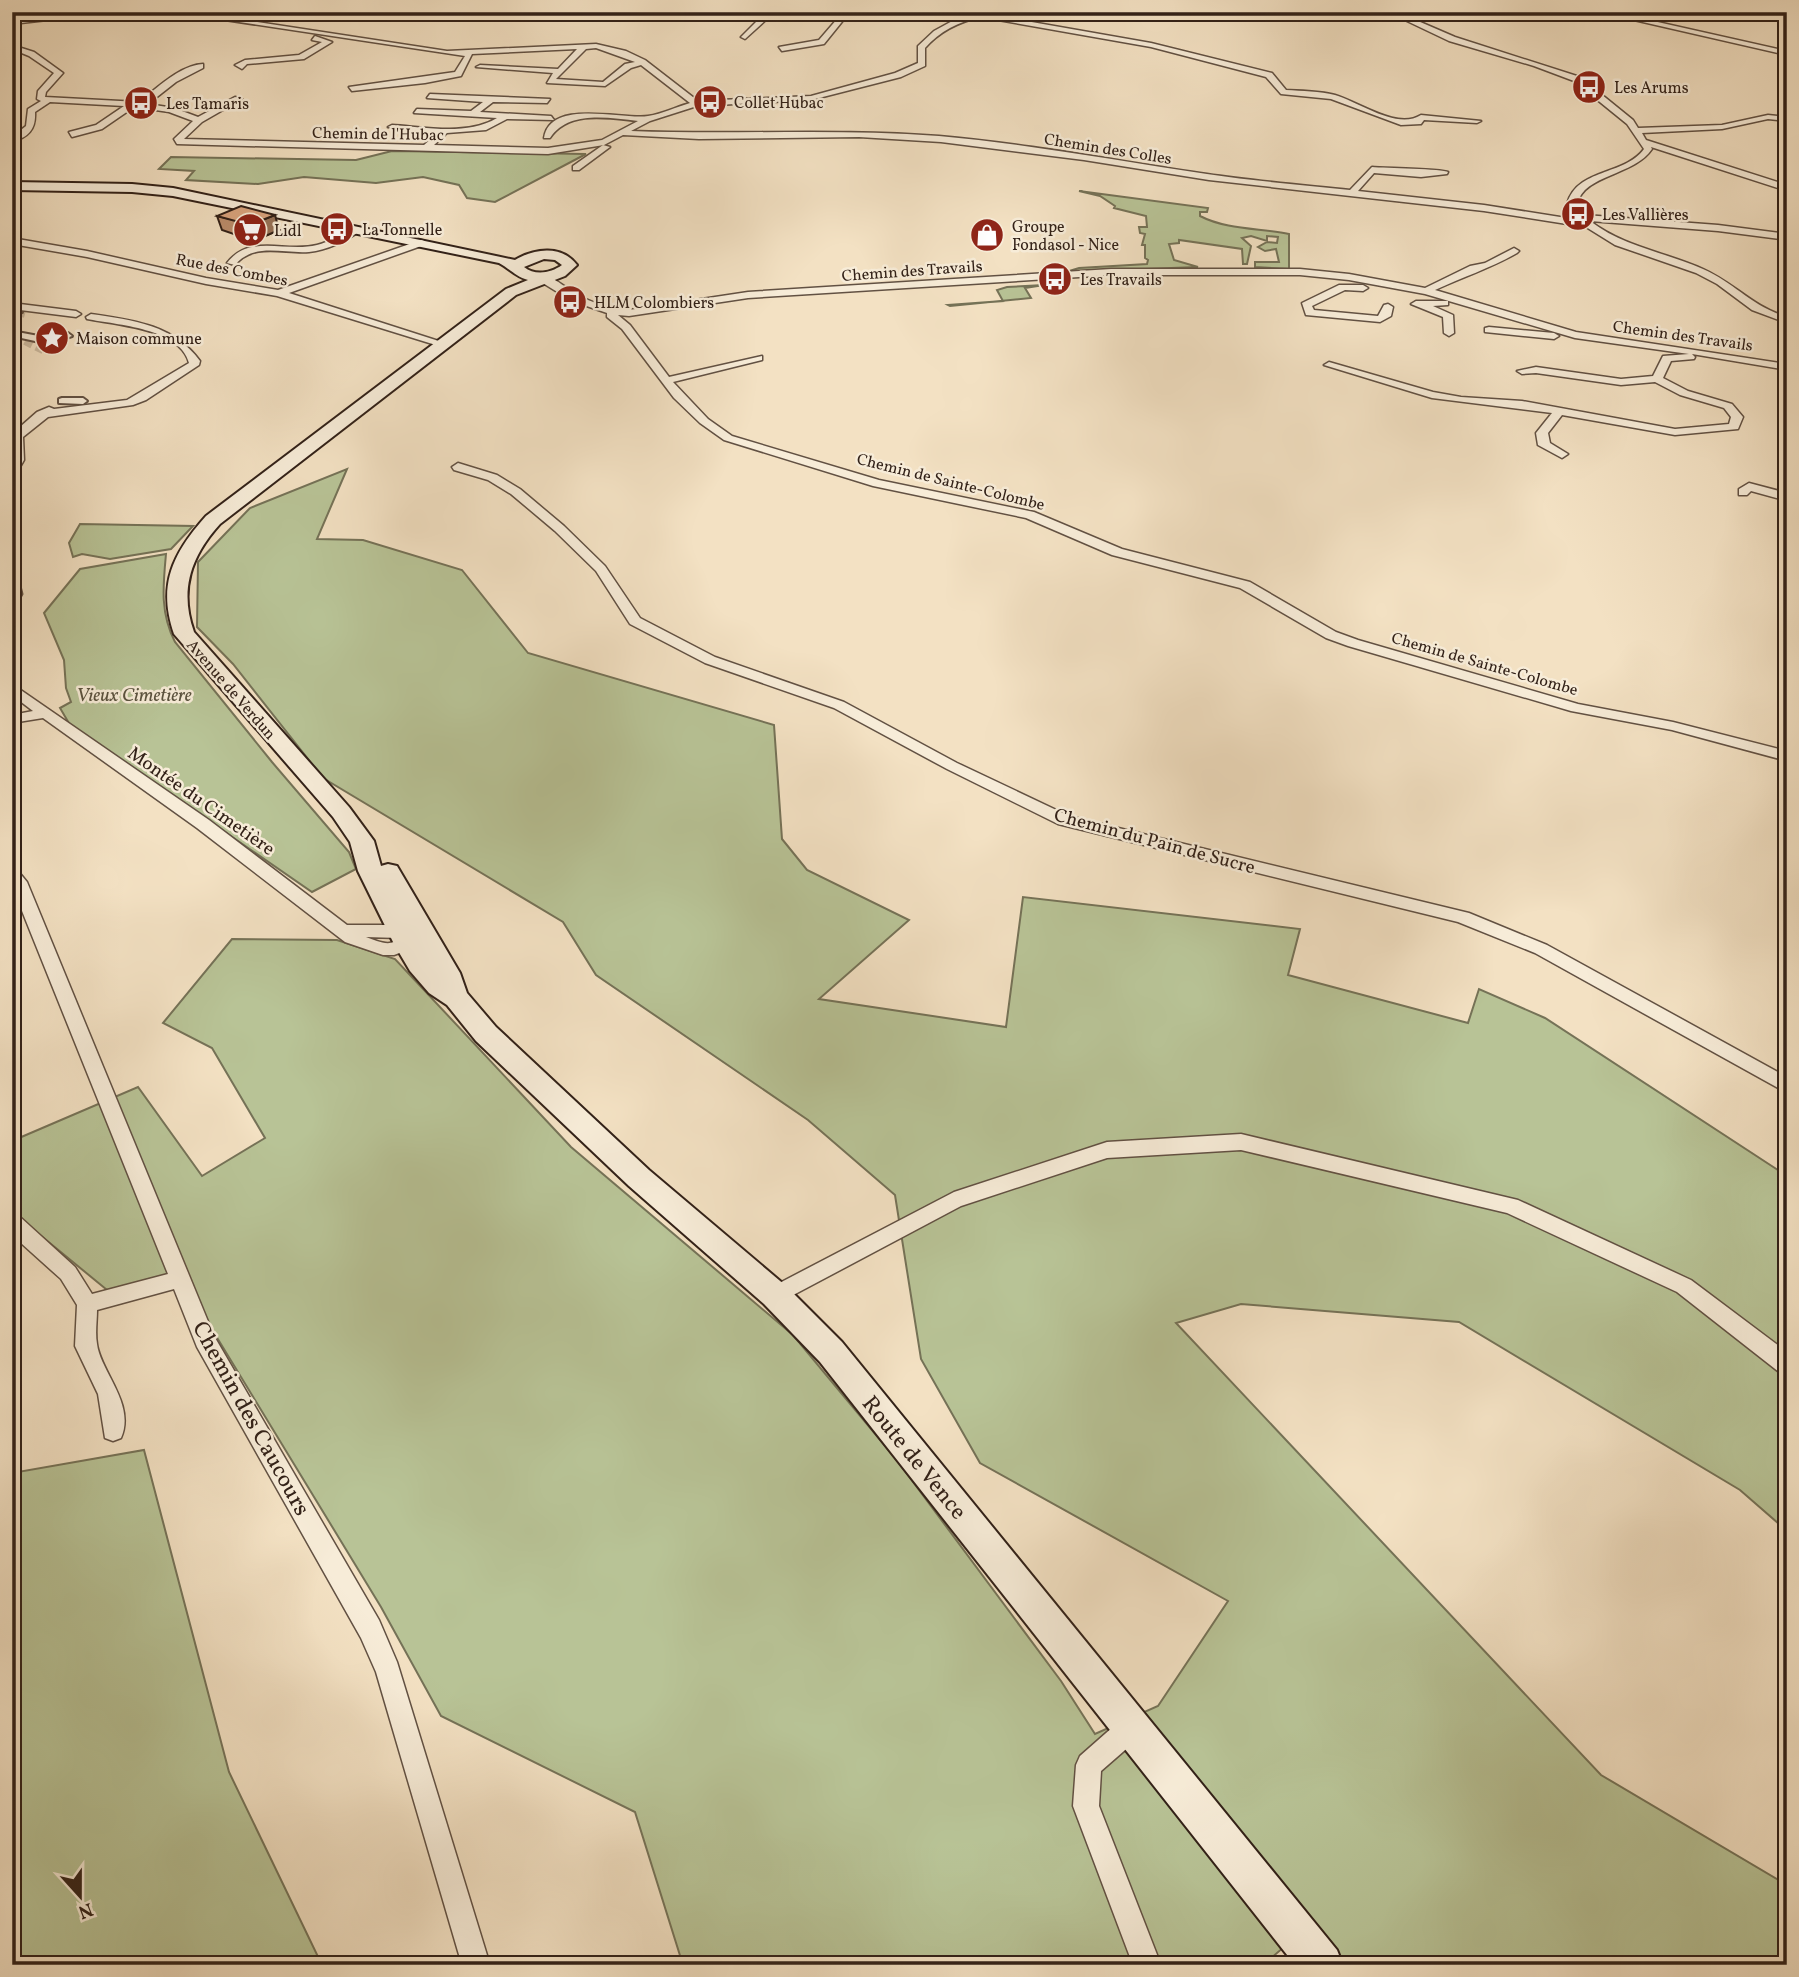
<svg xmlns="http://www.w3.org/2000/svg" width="1799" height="1977" font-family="Vollkorn,serif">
	<rect width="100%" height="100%" fill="#f3e1c3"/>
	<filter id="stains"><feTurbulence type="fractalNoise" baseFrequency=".00286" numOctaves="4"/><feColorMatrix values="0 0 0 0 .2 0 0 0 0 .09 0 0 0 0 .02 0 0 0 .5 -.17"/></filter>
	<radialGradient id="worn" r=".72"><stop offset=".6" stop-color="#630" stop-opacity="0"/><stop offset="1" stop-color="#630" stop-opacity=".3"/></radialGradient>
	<g fill="#b8c396" stroke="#757257" stroke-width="2">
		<path d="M 392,151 L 586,154 L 495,202 L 467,198 L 459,185 L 423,177 L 376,183 L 304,177 L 258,184 L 186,180 L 194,171 L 159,169 L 171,157 L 356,160 Z"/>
		<path d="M 1079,191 L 1208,208 L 1207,212 L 1200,212 L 1200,216 C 1227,230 1260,228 1289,234 L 1289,269 L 1255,267 L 1255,262 L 1279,262 L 1276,249 L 1265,251 L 1258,247 L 1267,242 L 1277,243 L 1278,237 L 1267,236 L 1267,241 L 1251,236 L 1242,238 L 1251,246 L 1247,264 L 1243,264 L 1242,249 L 1179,240 L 1179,243 L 1169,244 L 1174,260 L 1198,267 L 1066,272 L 1079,268 L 1147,264 L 1148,260 L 1145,258 L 1145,245 L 1142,245 L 1145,234 L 1140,233 L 1139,227 L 1147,227 L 1146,216 L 1114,208 L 1115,206 L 1100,196 Z"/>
		<path d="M 1044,285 L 1025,288 L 1031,298 L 950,306 L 948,305 L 1003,301 L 997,290 L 1007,287 Z"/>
		<path d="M 347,469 L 317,539 L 363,540 L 462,570 L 528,653 L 774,725 L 782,839 L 807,870 L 909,920 L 819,999 L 1006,1027 L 1023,897 L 1300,929 L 1288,975 L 1468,1023 L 1479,989 L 1545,1018 L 1787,1176 L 1787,1531 L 1740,1490 L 1459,1322 L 1241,1304 L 1176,1323 L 1601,1775 L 1787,1885 L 1787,1965 L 1343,1965 L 1306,1928 L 1263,1965 L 683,1965 L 635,1812 L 441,1716 L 381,1607 L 185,1285 L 118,1299 L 12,1212 L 12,1141 L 138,1087 L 202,1176 L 265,1138 L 212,1048 L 163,1023 L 232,939 L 337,940 L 395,959 L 571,1147 L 793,1335 L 896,1459 L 1061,1681 L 1095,1734 L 1158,1706 L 1228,1601 L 980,1463 L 921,1359 L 895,1195 L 808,1120 L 596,975 L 563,922 L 323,778 L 233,664 L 197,627 L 198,562 L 250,508 Z"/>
		<path d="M 80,524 L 193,526 L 171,549 L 110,559 L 82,554 L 73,557 L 69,543 Z"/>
		<path d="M 166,554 C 163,586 160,613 175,642 L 272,762 L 349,852 L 356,869 L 312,892 L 70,725 L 60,708 L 71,702 L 66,688 L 64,660 L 44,613 L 80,569 Z"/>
		<path d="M 144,1450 L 229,1772 L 322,1965 L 12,1965 L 12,1473 Z"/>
	</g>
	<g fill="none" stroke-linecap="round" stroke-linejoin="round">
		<g stroke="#ccbba1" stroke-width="8" stroke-dasharray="8 4.5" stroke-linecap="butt">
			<path d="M 18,312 L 25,314"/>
			<path d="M 25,341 L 47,352"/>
		</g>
		<g stroke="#625143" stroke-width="4">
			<g id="pedestrian">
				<path d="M 12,310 L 18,310 L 22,312 L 12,315 Z"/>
				<path d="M 12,331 L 49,338 L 68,333 L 72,336 L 49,344 L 12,336 Z"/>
				<path d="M 62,398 L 83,398 L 87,401 L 83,404 L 59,403 L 59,399 Z"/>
			</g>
		</g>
		<g stroke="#625143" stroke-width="3">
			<g id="minor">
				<path d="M 147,12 L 113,15 L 109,13 L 110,12 Z"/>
				<path d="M 172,12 L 191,12 L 447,51 L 596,44 L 626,51 L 645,60 L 698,101 L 811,96 L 895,73 L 918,63 L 918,46 L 934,31 L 956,19 L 845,18 L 824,44 L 782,51 L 779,47 L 819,40 L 838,18 L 768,18 L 745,39 L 741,37 L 759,19 L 741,20 L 635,12 L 741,16 L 844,13 L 963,17 L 997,12 L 992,15 L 1151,43 L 1272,73 L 1286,90 C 1302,91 1320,91 1335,95 C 1361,103 1397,130 1421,115 L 1481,121 L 1477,123 L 1424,120 L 1421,124 L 1401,125 L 1331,99 L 1281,94 L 1266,77 L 1151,47 L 981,17 C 958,22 940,31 925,48 L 925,66 L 901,77 L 811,100 L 697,106 L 650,121 L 631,131 C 734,135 837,128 939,136 C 1029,144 1118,161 1207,174 C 1254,181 1302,185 1350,190 L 1372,167 C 1384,168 1444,169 1448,172 L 1447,174 L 1421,177 L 1374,173 L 1358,191 L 1484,205 L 1579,220 L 1567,204 C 1577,168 1624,176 1644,149 L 1627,124 L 1574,81 L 1534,66 L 1449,41 L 1388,12 L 1397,12 L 1455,37 L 1580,77 L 1633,120 L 1638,128 L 1722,125 L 1768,115 L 1787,117 L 1787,121 L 1768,119 L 1722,129 L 1642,133 L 1646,140 L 1787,185 L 1787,191 L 1651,147 L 1652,149 C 1634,176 1584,174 1577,204 L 1585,215 L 1718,225 L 1787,234 L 1787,240 L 1718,231 L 1590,221 C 1624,247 1665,252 1703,269 C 1735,283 1751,306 1787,317 L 1787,323 L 1752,310 L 1717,284 L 1696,273 L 1615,245 L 1586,227 L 1484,211 L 1209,180 L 1084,160 L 941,142 L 859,137 L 699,139 L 623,135 L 604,145 L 548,154 L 177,144 L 174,139 L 193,121 L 169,112 L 134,107 L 102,129 L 72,137 L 69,132 L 96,125 L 124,106 L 50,102 L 35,112 C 36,130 28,137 12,142 L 12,137 L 26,126 L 28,109 L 41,101 L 37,99 L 38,91 L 54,73 L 29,56 L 12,49 L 12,45 L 34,52 L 63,73 L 46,92 L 45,97 L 139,102 C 156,89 180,65 203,64 L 203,68 L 176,82 L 148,104 L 174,108 L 198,117 L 235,97 L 242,99 L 202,122 L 184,139 L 424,145 L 438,133 L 388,127 L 392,125 C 425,127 467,136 497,118 L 414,113 L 417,109 L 471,111 L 483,102 L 427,98 L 430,94 L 550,99 L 547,103 L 493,102 L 480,112 L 551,116 L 554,120 L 507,119 L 486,130 L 447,133 L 434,145 L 548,148 L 602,140 L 638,121 C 608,118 569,110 550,138 L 544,138 C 550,98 623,120 648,116 C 662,114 676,107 690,103 L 641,65 L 631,68 L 605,86 L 547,83 L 553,73 L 476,67 L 480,65 L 558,69 L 577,49 L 472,54 L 461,76 L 425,83 L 352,91 L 349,87 L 455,72 L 465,56 ZM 596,48 L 635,62 L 625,64 L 603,82 L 556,79 L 586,49 Z"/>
				<path d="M 1259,12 L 1266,12 L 1261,20 L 1255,20 Z"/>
				<path d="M 1599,12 L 1613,12 L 1787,51 L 1787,55 Z"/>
				<path d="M 1770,12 L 1787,13 L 1787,17 L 1770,14 Z"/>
				<path d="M 315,36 L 332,42 L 304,59 L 247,64 L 242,69 L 235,65 L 245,60 L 299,55 L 322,42 L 312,40 Z"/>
				<path d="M 603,145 L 610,147 L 579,170 L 573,170 L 573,166 Z"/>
				<path d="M 353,228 L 361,230 C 347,241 327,250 309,252 C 283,254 254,242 235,265 L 227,263 C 250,233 285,253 317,245 C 329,242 341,234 353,228 Z"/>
				<path d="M 12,238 L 87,251 L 206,278 L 278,290 L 421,240 L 424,241 L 424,245 L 289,293 L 448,344 L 439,346 L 277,296 L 206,284 L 87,257 L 12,244 Z"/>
				<path d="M 1514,248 L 1519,251 L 1517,253 C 1491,268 1463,277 1435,290 L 1576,332 L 1787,364 L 1787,370 L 1692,354 L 1695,357 L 1694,359 L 1671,361 L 1663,378 L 1688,391 L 1732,404 L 1743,417 L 1738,429 L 1675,435 L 1562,415 L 1548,433 L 1550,443 L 1568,454 L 1562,458 L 1538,445 L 1536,433 L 1552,413 L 1432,398 L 1324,365 L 1329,362 L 1433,392 L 1461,397 L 1522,401 L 1675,429 L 1729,424 L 1731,417 L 1724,408 L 1680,395 L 1655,382 L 1621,385 L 1536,373 L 1522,374 L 1517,371 L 1536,367 L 1621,379 L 1653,376 L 1663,356 L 1689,354 L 1575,338 L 1425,294 L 1349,280 L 1300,275 L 1111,275 L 748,298 L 629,316 L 618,315 L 630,325 L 669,377 L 762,356 L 762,360 L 673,382 L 708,419 L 732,436 L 879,480 L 1034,512 L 1122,549 L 1250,582 L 1336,632 L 1358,640 L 1578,704 L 1673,722 L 1787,751 L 1787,761 L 1672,730 L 1571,711 L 1348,646 L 1326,638 L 1240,588 L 1112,555 L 1026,518 L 873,486 L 724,440 L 700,423 L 674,398 L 622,329 L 607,317 L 607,313 L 572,301 L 533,277 C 547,268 568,291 581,297 C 596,304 613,309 629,310 L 748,292 L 1111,269 L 1300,269 L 1349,274 L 1425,288 L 1470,266 L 1485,263 Z"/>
				<path d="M 1339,285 L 1363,285 L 1368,288 L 1363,291 L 1345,290 L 1312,306 L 1314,310 L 1378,316 L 1384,305 L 1388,304 L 1393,307 L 1391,316 L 1380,322 L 1306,315 L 1302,303 Z"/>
				<path d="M 1448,301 L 1448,305 L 1433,306 L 1453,315 L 1454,333 L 1449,336 L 1444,333 L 1443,317 L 1411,304 L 1416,301 Z"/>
				<path d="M 12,303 L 76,311 L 81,314 L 76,317 L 12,309 Z"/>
				<path d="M 91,314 C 133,320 174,325 200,361 L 199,365 L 146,400 L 133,405 L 48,417 L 23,437 L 24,460 L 16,474 L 12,475 L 12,434 L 37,412 L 49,407 L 54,409 L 127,400 L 189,363 C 180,328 117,325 87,319 L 86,317 Z"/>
				<path d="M 1489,327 L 1554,333 L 1559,336 L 1554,339 L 1485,332 L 1485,328 Z"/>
				<path d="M 458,463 L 497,475 L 520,489 L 564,526 L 605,566 L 640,618 L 715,657 L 844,702 L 957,763 L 1069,816 L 1469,913 L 1547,945 L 1787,1077 L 1787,1093 L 1535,953 L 1458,922 L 1058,824 L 947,769 L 834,708 L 705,663 L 630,624 L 596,571 L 555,531 L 511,494 L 488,480 L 454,470 L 452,467 Z"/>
				<path d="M 1749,483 L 1787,493 L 1787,501 L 1751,491 L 1747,495 L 1739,495 L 1739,489 Z"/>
				<path d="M 12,578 L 19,582 L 22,594 L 17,603 L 12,604 Z"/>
				<path d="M 12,684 L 209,820 L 347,925 L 401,925 L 414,929 L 417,937 L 413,948 L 394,955 L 383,955 L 345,942 L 197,828 L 43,718 L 12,723 L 12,715 L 33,711 L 12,695 ZM 366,937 L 399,938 C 391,948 377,941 366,937 Z"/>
				<path d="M 12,870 L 18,871 L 27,882 L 214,1336 L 379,1620 L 397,1662 L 490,1965 L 462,1965 L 376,1672 L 361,1638 L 197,1347 L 174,1289 L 97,1310 C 97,1321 95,1333 97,1344 C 100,1371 136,1404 121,1438 L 113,1441 L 105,1438 L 98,1394 L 75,1346 L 77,1305 L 61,1279 L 12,1235 L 12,1214 L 19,1216 L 75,1267 L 92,1294 L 168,1274 L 12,886 Z"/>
				<path d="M 1241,1134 L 1518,1200 L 1691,1280 L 1787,1352 L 1787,1374 L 1779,1372 L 1677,1292 L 1507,1213 L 1241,1150 L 1107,1158 L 961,1206 L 782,1301 L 775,1304 L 768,1301 L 765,1295 L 768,1289 L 954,1192 L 1107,1142 Z"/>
				<path d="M 1131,1715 L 1140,1719 L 1144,1728 L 1140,1737 L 1101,1771 L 1099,1806 L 1161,1965 L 1133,1965 L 1073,1806 L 1076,1765 L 1080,1756 L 1122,1719 Z"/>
			</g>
		</g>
		<g stroke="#625143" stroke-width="3">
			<path id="tertiary" d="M 80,12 L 118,12 L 12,24 L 12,18 Z"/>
		</g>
		<g stroke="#322118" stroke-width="4">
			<path id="secondary" d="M 12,182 L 132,184 L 173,188 L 515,260 C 535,248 562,245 577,265 L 565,276 L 516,295 L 220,524 C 191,556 179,590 194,632 L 349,807 L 374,841 L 381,866 L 388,864 L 397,866 L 460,973 L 467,993 L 496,1027 L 649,1170 L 786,1286 L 842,1342 L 1337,1950 L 1343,1965 L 1295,1965 L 820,1362 L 764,1304 L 629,1186 L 476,1041 L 447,1005 L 429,993 L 410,971 L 394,944 L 358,871 L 350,842 L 333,817 L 174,634 C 157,585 173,553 206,516 L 506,289 L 528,280 C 516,277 510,269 499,263 L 173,196 L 132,192 L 12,190 ZM 544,259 L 555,260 L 562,265 C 551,273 535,276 524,267 Z"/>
		</g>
		<g stroke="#322118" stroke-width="4">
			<path id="primary" d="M 1781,12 L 1787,12 L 1787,15 L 1782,14 Z"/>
		</g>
		<use href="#pedestrian" fill="#f7ecd8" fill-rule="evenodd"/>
		<use href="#minor" fill="#f7ecd8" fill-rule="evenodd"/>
		<use href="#tertiary" fill="#f7ecd8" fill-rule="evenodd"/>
		<use href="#secondary" fill="#f7ecd8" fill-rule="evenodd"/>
		<use href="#primary" fill="#f3e1c3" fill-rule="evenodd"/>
	</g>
	<path fill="#bb8d6c" stroke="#322118" stroke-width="2" d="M 217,216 L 279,230 L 254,241 L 222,230 Z"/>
	<path fill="#987358" stroke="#322118" stroke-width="2" d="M 275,215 L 279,230 L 254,241 L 250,225 Z"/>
	<path fill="#d9a47e" stroke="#322118" stroke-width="2" d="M 241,206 L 275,215 L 250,225 L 217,216 Z"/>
	<defs>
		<g id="bus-disc" transform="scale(1.75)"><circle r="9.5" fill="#8f2418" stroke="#f7ecd8"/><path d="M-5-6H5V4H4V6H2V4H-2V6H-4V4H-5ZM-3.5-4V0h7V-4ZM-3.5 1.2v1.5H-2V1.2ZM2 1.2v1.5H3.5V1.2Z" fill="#fff"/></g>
		<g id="supermarket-disc" transform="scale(1.75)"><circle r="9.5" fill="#8f2418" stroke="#f7ecd8"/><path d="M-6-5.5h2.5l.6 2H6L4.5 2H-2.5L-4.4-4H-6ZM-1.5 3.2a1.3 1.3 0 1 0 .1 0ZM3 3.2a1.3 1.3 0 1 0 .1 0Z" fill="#fff"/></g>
		<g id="shop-disc" transform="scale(1.75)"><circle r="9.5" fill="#8f2418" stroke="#f7ecd8"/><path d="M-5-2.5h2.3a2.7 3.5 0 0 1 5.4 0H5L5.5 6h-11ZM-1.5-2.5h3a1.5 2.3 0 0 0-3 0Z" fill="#fff"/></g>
		<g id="sight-disc" transform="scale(1.75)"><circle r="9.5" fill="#8f2418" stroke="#f7ecd8"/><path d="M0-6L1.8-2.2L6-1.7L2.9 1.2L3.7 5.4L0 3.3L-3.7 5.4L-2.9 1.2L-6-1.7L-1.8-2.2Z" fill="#fff"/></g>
	</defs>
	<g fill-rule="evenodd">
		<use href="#bus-disc" x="1589" y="87"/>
		<use href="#bus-disc" x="710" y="102"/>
		<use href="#bus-disc" x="141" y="103"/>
		<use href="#bus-disc" x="1578" y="214"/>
		<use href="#bus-disc" x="337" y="229"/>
		<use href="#supermarket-disc" x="250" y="230"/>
		<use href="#shop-disc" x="987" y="235"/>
		<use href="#bus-disc" x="1055" y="279"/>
		<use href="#bus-disc" x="570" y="302"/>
		<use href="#sight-disc" x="52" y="338"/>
	</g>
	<g text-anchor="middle" stroke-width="5" stroke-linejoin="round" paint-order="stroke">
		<g font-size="16" fill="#322118" stroke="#f7ecd8" text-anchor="start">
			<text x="1614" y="93">Les Arums</text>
			<text x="734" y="108">Collet Hubac</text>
			<text x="166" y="109">Les Tamaris</text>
			<text x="1602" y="220">Les Vallières</text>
			<text x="1012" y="232">Groupe<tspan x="1012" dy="18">Fondasol - Nice</tspan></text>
			<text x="362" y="235">La Tonnelle</text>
			<text x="274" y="236">Lidl</text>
			<text x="1080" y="285">Les Travails</text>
			<text x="594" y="308">HLM Colombiers</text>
			<text x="76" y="344">Maison commune</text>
		</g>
		<g font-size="16" fill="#322118" stroke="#f7ecd8">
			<text transform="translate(378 133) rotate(1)" y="6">Chemin de l'Hubac</text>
			<text transform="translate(1108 148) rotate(9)" y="6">Chemin des Colles</text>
			<text transform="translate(232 269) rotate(11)" y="6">Rue des Combes</text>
			<text transform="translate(912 270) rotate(-4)" y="6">Chemin des Travails</text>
			<text transform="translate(1683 335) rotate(8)" y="6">Chemin des Travails</text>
			<text transform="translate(951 481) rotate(14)" y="6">Chemin de Sainte-Colombe</text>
			<text transform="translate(1485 663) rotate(16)" y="6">Chemin de Sainte-Colombe</text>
			<text transform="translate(232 689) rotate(49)" y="6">Avenue de Verdun</text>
		</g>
		<g font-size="19" font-style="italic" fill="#5a523e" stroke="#f7ecd8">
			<text x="134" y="701">Vieux Cimetière</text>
		</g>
		<g font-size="19" fill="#322118" stroke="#f7ecd8">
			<text transform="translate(202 800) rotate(35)" y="7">Montée du Cimetière</text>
			<text transform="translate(1155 840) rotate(15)" y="7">Chemin du Pain de Sucre</text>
		</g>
		<g font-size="23" fill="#322118" stroke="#f7ecd8">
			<text transform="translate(252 1418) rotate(61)" y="8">Chemin des Caucours</text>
			<text transform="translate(915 1457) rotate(51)" y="8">Route de Vence</text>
		</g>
	</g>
	<rect width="1799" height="1977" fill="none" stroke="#f3e1c3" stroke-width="42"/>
	<rect x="14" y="14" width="1771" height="1949" fill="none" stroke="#322118" stroke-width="3.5"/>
	<rect x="21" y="21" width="1757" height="1935" fill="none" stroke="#322118" stroke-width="2"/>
	<g transform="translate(80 1896) rotate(159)" stroke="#f7ecd8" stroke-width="5" paint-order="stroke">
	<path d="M0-5L12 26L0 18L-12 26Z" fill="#322118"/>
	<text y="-10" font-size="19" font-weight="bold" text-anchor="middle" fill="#322118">N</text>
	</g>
	<rect width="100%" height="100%" filter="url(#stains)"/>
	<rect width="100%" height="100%" fill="url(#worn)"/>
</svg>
